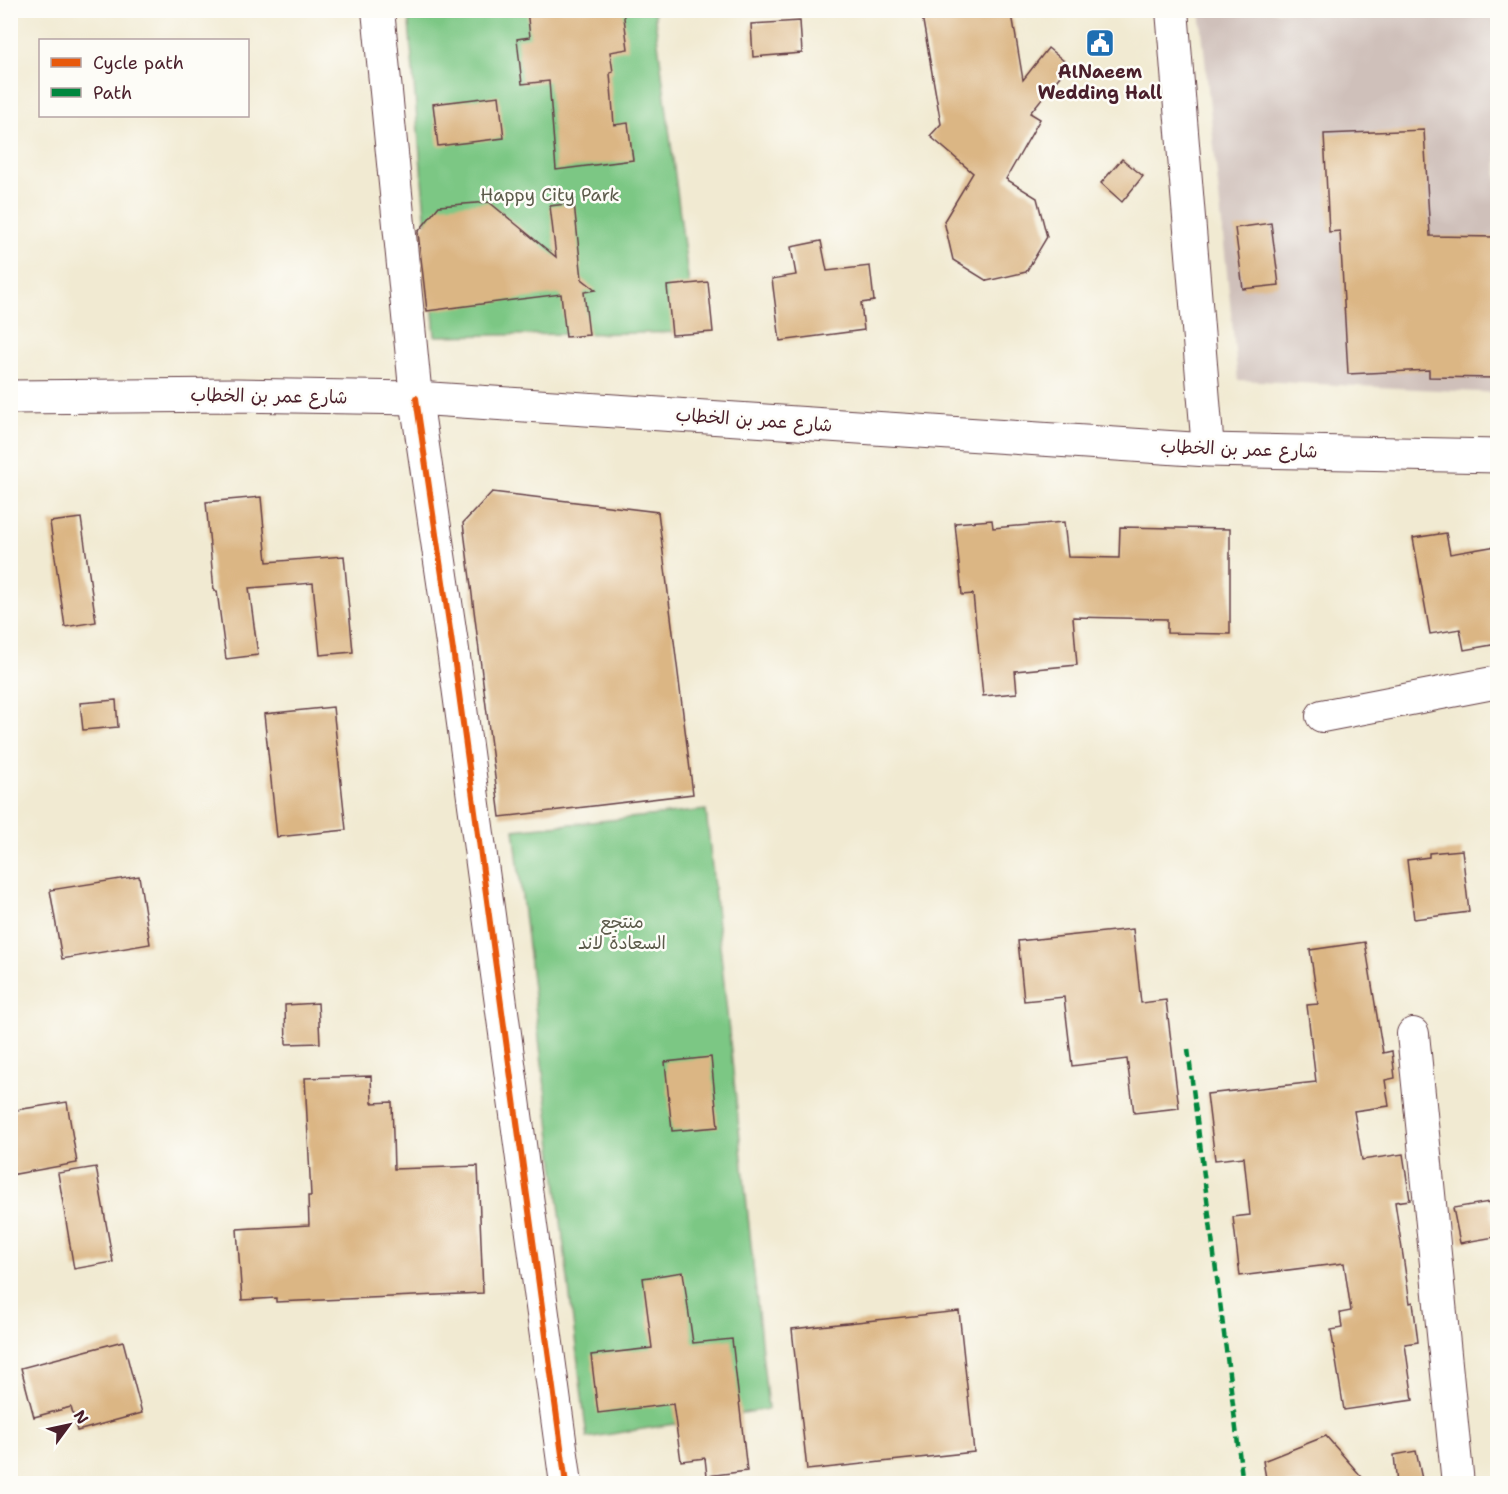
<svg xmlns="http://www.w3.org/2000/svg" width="1508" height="1494" font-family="'Shantell Sans','Playpen Sans Arabic',sans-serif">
	<rect width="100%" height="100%" fill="#fdfcf7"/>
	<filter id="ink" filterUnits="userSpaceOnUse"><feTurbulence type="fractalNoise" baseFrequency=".0167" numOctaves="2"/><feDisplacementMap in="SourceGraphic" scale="12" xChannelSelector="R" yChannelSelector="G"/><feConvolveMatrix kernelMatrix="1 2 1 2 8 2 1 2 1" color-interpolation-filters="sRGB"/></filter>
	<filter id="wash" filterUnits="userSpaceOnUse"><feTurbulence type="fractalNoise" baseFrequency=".008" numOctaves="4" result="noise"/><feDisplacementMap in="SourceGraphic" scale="24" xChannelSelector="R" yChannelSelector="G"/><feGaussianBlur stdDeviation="1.35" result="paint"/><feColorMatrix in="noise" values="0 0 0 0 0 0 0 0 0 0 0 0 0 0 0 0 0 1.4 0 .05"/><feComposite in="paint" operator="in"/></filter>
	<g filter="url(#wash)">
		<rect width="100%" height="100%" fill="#f1ead2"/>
		<path fill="#cfc0ba" d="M 1200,11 L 1497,11 L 1497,393 L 1238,380 Z"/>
		<g fill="#7cc784" stroke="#637358" stroke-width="1.5">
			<path d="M 408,11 L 654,11 L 695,332 L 435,336 Z"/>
			<path d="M 706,810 L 768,1409 L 587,1438 L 514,830 Z"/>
		</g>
		<g id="blocks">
			<g fill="#dbb684">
				<path d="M 527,10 L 623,10 L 628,49 L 610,52 L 613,72 L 610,73 L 614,125 L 628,123 L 633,160 L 556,170 L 549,81 L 522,84 L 517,39 L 530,37 Z"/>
				<path d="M 921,10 L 1001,10 L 1013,20 L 1023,80 L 1048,48 L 1069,65 L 1030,113 L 1040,119 L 1006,179 L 1037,198 L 1047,237 L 1026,272 L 987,281 L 953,260 L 944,221 L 973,173 L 930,136 L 941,124 Z"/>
				<path d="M 800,21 L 802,53 L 753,57 L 751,24 Z"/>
				<path d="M 499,96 L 504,138 L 438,146 L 433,104 Z"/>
				<path d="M 1424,130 L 1430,236 L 1497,237 L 1497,378 L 1429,377 L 1429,370 L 1348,374 L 1340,231 L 1329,232 L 1324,134 Z"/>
				<path d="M 1122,159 L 1143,176 L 1122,202 L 1101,183 Z"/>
				<path d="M 489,202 L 556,257 L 550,206 L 574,203 L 582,279 L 596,290 L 584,292 L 589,335 L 566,337 L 561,294 L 427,311 L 418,232 L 439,206 Z"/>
				<path d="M 1271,223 L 1279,285 L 1243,289 L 1235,228 Z"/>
				<path d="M 821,241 L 827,271 L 870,266 L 874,301 L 861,303 L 864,330 L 780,341 L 772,279 L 796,275 L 791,247 Z"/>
				<path d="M 708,282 L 713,332 L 672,335 L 667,286 Z"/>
				<path d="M 492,492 L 658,512 L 693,794 L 500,817 L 463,523 Z"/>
				<path d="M 261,497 L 267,562 L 344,556 L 353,652 L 320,655 L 313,583 L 249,588 L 258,655 L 226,659 L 217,591 L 214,591 L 206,502 Z"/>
				<path d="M 81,518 L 96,622 L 65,627 L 50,522 Z"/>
				<path d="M 992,520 L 993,528 L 1064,522 L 1068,557 L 1119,558 L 1120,527 L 1230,529 L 1230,634 L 1167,633 L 1167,619 L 1073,617 L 1077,665 L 1015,671 L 1017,693 L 983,696 L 973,594 L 962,595 L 955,523 Z"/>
				<path d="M 1446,533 L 1450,554 L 1497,546 L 1497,644 L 1464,650 L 1460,629 L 1430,634 L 1413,538 Z"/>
				<path d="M 116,700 L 118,727 L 83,730 L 80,703 Z"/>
				<path d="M 333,707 L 346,830 L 277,837 L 264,714 Z"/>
				<path d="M 1462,850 L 1469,912 L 1414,919 L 1407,860 L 1429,857 L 1429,853 Z"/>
				<path d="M 139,876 L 150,944 L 62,959 L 50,890 Z"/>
				<path d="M 1133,929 L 1141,1003 L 1166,1000 L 1179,1108 L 1134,1113 L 1127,1059 L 1072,1066 L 1064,997 L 1024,1001 L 1018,941 Z"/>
				<path d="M 1365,942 L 1383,1053 L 1392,1051 L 1395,1078 L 1385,1080 L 1389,1106 L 1354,1111 L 1362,1160 L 1403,1154 L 1410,1200 L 1395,1202 L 1410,1303 L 1413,1302 L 1418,1342 L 1405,1344 L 1413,1400 L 1344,1410 L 1331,1330 L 1342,1328 L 1340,1313 L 1351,1311 L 1344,1263 L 1240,1276 L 1233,1217 L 1250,1215 L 1244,1157 L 1215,1160 L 1207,1094 L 1316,1082 L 1307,1005 L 1318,1004 L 1310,950 Z"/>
				<path d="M 318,1003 L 320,1043 L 286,1044 L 285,1005 Z"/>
				<path d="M 711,1057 L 718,1127 L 672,1131 L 665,1062 Z"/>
				<path d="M 371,1076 L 372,1103 L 392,1102 L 394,1169 L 478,1166 L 483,1293 L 276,1302 L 276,1298 L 242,1300 L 237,1229 L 309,1225 L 308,1196 L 311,1196 L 305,1078 Z"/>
				<path d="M 67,1102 L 77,1163 L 10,1175 L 10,1111 Z"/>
				<path d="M 96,1167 L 113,1262 L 74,1269 L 58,1173 Z"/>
				<path d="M 1489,1202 L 1495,1237 L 1460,1243 L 1453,1208 Z"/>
				<path d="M 683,1272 L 693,1343 L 732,1339 L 747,1471 L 707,1476 L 705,1458 L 681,1461 L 673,1404 L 598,1413 L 591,1355 L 652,1348 L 643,1278 Z"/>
				<path d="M 959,1311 L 974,1452 L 807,1470 L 792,1329 Z"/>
				<path d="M 123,1341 L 142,1413 L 77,1431 L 71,1407 L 34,1417 L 21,1368 Z"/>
				<path d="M 1326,1436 L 1368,1484 L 1267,1484 L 1263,1461 Z"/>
				<path d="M 1416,1451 L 1423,1484 L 1397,1484 L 1394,1455 Z"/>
			</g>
		</g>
	</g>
	<g filter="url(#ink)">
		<use href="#blocks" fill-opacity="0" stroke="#633d44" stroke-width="1.5"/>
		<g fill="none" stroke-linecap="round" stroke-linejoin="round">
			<g stroke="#633d44" stroke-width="34">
				<g id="minor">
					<path d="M 378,10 L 416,398 L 454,657 L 566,1484"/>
					<path d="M 1172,10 L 1208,450"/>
					<path d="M 1322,716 L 1498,682"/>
					<path d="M 1413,1034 L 1458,1484"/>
				</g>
			</g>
			<g stroke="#633d44" stroke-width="35">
				<path id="major" d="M 10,397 L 236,395 L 416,398 L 1208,450 L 1498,456"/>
			</g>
			<use href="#minor" stroke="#fff" stroke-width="32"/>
			<use href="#major" stroke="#fff" stroke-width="33"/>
			<path stroke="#00873e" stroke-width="4.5" stroke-dasharray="9 4.5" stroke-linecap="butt" d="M 1188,1049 L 1243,1484"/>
			<g stroke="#fdfcf7" stroke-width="10">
				<path id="cycleway" d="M 416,398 L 454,657 L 566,1484"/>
			</g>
			<use href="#cycleway" stroke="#e8590c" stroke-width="6"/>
		</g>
	</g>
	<defs>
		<g id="civic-square" transform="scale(1.5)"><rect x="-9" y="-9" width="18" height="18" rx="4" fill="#1f6fb2" stroke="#fdfcf7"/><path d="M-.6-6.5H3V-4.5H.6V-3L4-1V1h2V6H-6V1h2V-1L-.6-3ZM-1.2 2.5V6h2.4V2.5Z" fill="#fff"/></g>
	</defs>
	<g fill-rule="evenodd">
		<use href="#civic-square" x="1100" y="43"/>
	</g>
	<g text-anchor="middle" stroke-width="5" stroke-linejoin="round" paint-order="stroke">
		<g font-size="18" font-weight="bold" fill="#4a1f2b" stroke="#fdfcf7">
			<text x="1100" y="78">AlNaeem<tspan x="1100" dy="21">Wedding Hall</tspan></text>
		</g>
		<g font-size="18" fill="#5c5a4a" stroke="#fdfcf7">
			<text x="550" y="201">Happy City Park</text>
			<text x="622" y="928">منتجع<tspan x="622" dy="21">السعادة لاند</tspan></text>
		</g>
		<g font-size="18" fill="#4a1f2b" stroke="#fdfcf7">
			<text transform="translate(269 396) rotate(1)" y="6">شارع عمر بن الخطاب</text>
			<text transform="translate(754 420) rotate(4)" y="6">شارع عمر بن الخطاب</text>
			<text transform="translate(1239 449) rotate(2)" y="6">شارع عمر بن الخطاب</text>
		</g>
	</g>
	<rect width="1508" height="1494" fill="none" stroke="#fdfcf7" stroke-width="36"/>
	<rect x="39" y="39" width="210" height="78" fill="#fdfcf7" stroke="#b5a4a5" stroke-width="1.5"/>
	<rect x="51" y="58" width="30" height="9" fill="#e8590c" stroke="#b5a4a5" stroke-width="1.5"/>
	<text x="93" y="69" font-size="18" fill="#4a1f2b">Cycle path</text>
	<rect x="51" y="88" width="30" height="9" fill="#00873e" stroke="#b5a4a5" stroke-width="1.5"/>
	<text x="93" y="99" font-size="18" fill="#4a1f2b">Path</text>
	<g transform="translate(69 1425) rotate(57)" stroke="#fdfcf7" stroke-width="4.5" paint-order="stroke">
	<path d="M0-4.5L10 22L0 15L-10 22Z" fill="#4a1f2b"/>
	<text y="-9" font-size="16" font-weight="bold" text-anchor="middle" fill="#4a1f2b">N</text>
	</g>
</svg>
